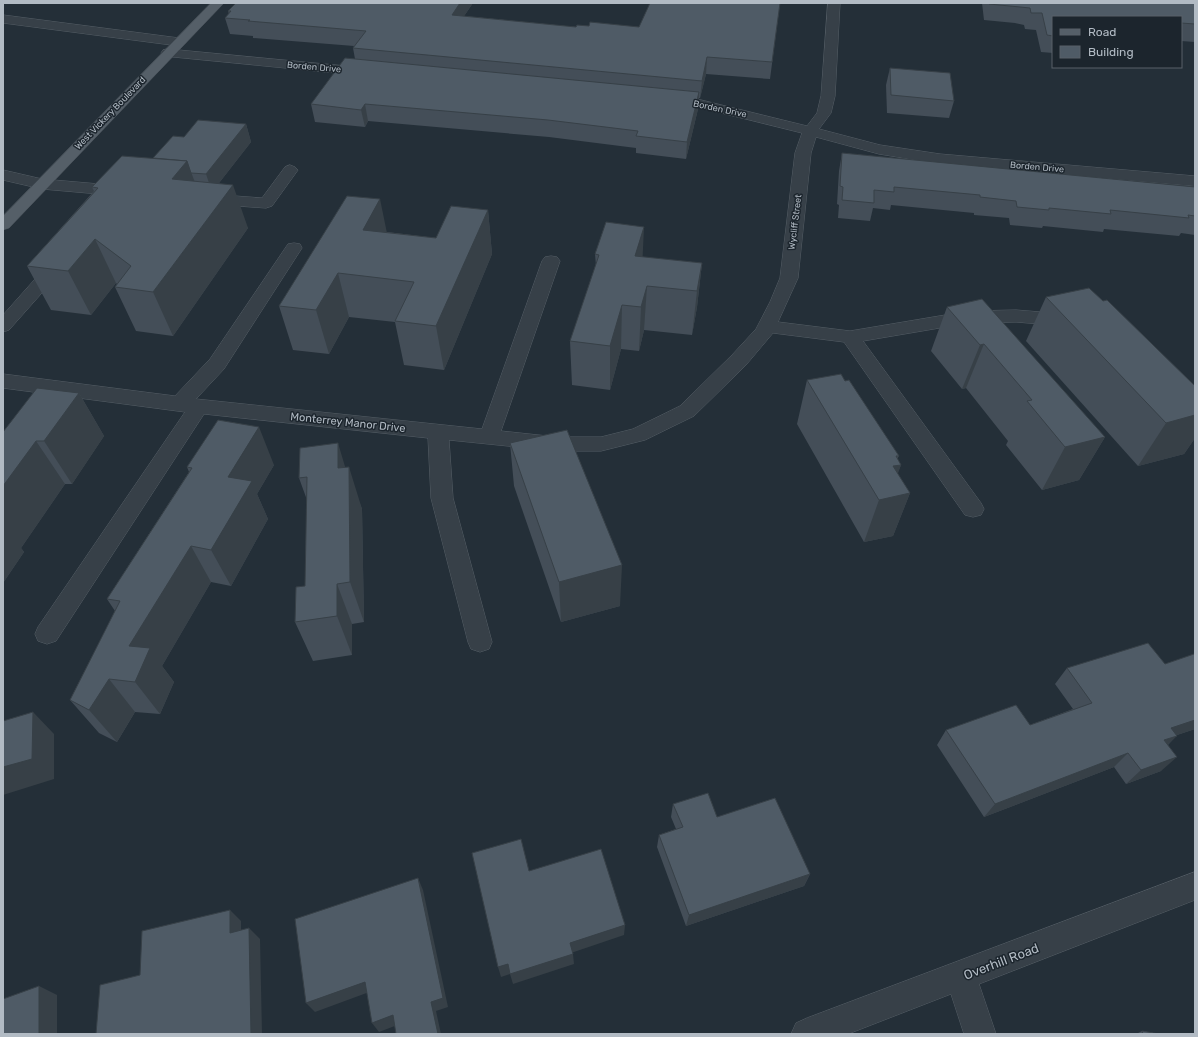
<svg xmlns="http://www.w3.org/2000/svg" width="1198" height="1037" font-family="Rubik,sans-serif">
	<rect width="100%" height="100%" fill="#242f38"/>
	<g fill="none" stroke-linecap="round" stroke-linejoin="round">
		<g stroke="#555e66" stroke-width="1">
			<g id="minor">
				<path d="M 828,3 L 840,3 L 835,96 L 831,113 L 819,129 L 880,145 L 940,154 L 1195,176 L 1195,186 L 940,164 L 879,154 L 816,137 L 811,153 L 798,278 L 778,322 L 850,331 L 969,311 L 1016,310 L 1065,314 L 1071,316 L 1074,320 L 1071,324 L 1065,326 L 1016,322 L 969,323 L 863,341 L 981,503 L 984,509 L 981,515 L 973,517 L 965,515 L 844,342 L 773,333 L 746,365 L 694,416 L 645,440 L 601,451 L 557,451 L 449,440 L 453,498 L 492,642 L 489,649 L 480,652 L 471,649 L 468,642 L 431,498 L 428,438 L 204,414 L 56,641 L 47,644 L 38,641 L 35,634 L 38,627 L 185,412 L 3,388 L 3,374 L 175,396 L 210,359 L 288,244 L 294,243 L 300,244 L 302,248 L 224,369 L 196,399 L 482,429 L 542,261 L 545,257 L 551,256 L 557,257 L 560,261 L 501,431 L 557,437 L 601,437 L 633,429 L 680,406 L 732,355 L 756,329 L 770,302 L 780,278 L 795,153 L 802,133 L 693,106 L 663,103 L 661,100 L 663,97 L 668,96 L 693,98 L 807,126 L 817,113 L 821,96 Z"/>
				<path d="M 3,15 L 179,38 L 184,39 L 186,42 L 184,45 L 179,46 L 3,23 Z"/>
				<path d="M 168,49 L 367,68 L 372,69 L 374,72 L 372,75 L 367,76 L 163,56 L 161,53 L 163,50 Z"/>
				<path d="M 290,165 L 295,167 L 298,170 L 272,206 L 266,208 L 208,204 L 202,202 L 200,199 L 202,196 L 208,194 L 262,198 L 285,167 Z"/>
				<path d="M 3,170 L 42,179 L 122,186 L 128,188 L 130,191 L 128,194 L 122,196 L 42,189 L 3,180 Z"/>
				<path d="M 58,259 L 64,260 L 67,264 L 64,268 L 9,330 L 3,332 L 3,315 L 52,260 Z"/>
				<path d="M 1195,872 L 1195,900 L 979,984 L 996,1034 L 964,1034 L 951,994 L 848,1034 L 791,1034 L 796,1023 L 807,1018 Z"/>
			</g>
		</g>
		<g stroke="#434c54" stroke-width="1">
			<path id="major" d="M 211,3 L 224,3 L 9,228 L 3,230 L 3,216 Z"/>
		</g>
		<use href="#minor" fill="#374048" fill-rule="evenodd"/>
		<use href="#major" fill="#555f68" fill-rule="evenodd"/>
	</g>
	<g fill="#444e58">
		<path d="M 236,3 L 473,3 L 464,16 L 576,27 L 589,26 L 639,27 L 780,3 L 770,79 L 706,74 L 700,98 L 699,98 L 698,109 L 686,159 L 636,153 L 636,148 L 549,137 L 368,121 L 365,127 L 315,122 L 311,104 L 355,59 L 353,48 L 354,46 L 253,38 L 253,36 L 230,34 L 225,18 L 229,14 L 228,11 Z"/>
		<path d="M 982,3 L 1195,3 L 1195,42 L 1181,41 L 1181,17 L 1053,17 L 1053,53 L 1041,52 L 1036,30 L 1025,29 L 1024,25 L 1015,23 L 984,20 Z"/>
		<path d="M 890,68 L 954,101 L 949,118 L 887,113 L 886,85 Z"/>
		<path d="M 246,124 L 251,142 L 219,183 L 248,228 L 173,336 L 136,331 L 115,287 L 117,284 L 116,283 L 91,315 L 51,310 L 27,266 L 94,191 L 92,187 L 153,158 L 184,137 Z"/>
		<path d="M 842,153 L 1195,188 L 1195,235 L 1181,233 L 1179,236 L 1104,229 L 1103,232 L 1043,226 L 1042,228 L 1010,225 L 1009,218 L 974,215 L 974,213 L 891,205 L 890,210 L 873,208 L 870,221 L 838,218 L 839,205 L 837,204 L 839,171 Z"/>
		<path d="M 488,210 L 492,254 L 444,370 L 404,365 L 395,322 L 349,317 L 329,354 L 293,350 L 279,306 L 387,232 L 436,238 Z"/>
		<path d="M 595,254 L 642,257 L 702,263 L 697,307 L 692,335 L 644,330 L 639,351 L 621,349 L 610,390 L 572,385 L 570,341 L 596,266 Z"/>
		<path d="M 1046,297 L 1103,301 L 1195,386 L 1195,438 L 1184,454 L 1138,466 L 1026,341 Z"/>
		<path d="M 947,307 L 1105,437 L 1079,480 L 1042,490 L 1006,445 L 1008,441 L 966,388 L 962,389 L 931,351 Z"/>
		<path d="M 807,380 L 845,381 L 899,456 L 897,459 L 901,465 L 897,474 L 910,493 L 893,536 L 864,542 L 797,424 Z"/>
		<path d="M 79,393 L 104,436 L 72,484 L 65,484 L 21,548 L 24,552 L 3,583 L 3,432 Z"/>
		<path d="M 510,443 L 620,606 L 561,622 L 514,486 Z"/>
		<path d="M 274,465 L 257,494 L 268,519 L 231,586 L 211,582 L 162,666 L 174,682 L 160,714 L 135,712 L 117,742 L 99,733 L 70,700 L 115,611 L 107,599 L 189,472 L 187,467 Z"/>
		<path d="M 345,467 L 362,509 L 364,622 L 352,624 L 352,655 L 313,661 L 295,622 L 305,586 L 307,500 L 299,478 Z"/>
		<path d="M 1195,655 L 1195,729 L 1177,735 L 1168,745 L 1161,771 L 1126,784 L 1114,767 L 984,817 L 937,745 L 946,730 L 1030,725 L 1073,709 L 1055,684 L 1067,668 L 1165,664 Z"/>
		<path d="M 673,804 L 717,817 L 810,874 L 804,886 L 686,926 L 657,847 L 659,835 L 676,829 L 671,817 Z"/>
		<path d="M 1142,1031 L 1159,1034 L 1136,1034 Z"/>
	</g>
	<g fill="#374047">
		<path d="M 460,3 L 473,3 L 454,31 L 452,15 Z"/>
		<path d="M 707,57 L 706,74 L 700,98 L 702,81 Z"/>
		<path d="M 699,92 L 698,109 L 686,159 L 687,142 Z"/>
		<path d="M 365,104 L 368,121 L 365,127 L 361,110 Z"/>
		<path d="M 246,124 L 251,142 L 212,192 L 206,174 Z"/>
		<path d="M 187,161 L 203,204 L 172,179 Z"/>
		<path d="M 233,185 L 248,228 L 173,336 L 153,292 Z"/>
		<path d="M 380,199 L 389,243 L 363,230 Z"/>
		<path d="M 488,210 L 492,254 L 444,370 L 436,326 Z"/>
		<path d="M 644,227 L 642,270 L 635,256 Z"/>
		<path d="M 95,239 L 116,283 L 91,315 L 68,271 Z"/>
		<path d="M 702,263 L 697,307 L 692,335 L 697,291 Z"/>
		<path d="M 338,273 L 349,317 L 329,354 L 316,310 Z"/>
		<path d="M 647,286 L 644,330 L 639,351 L 641,307 Z"/>
		<path d="M 622,305 L 621,349 L 610,390 L 610,346 Z"/>
		<path d="M 984,344 L 966,388 L 962,389 L 980,345 Z"/>
		<path d="M 79,393 L 104,436 L 72,484 L 44,441 Z"/>
		<path d="M 1195,415 L 1195,438 L 1184,454 L 1138,466 L 1166,423 Z"/>
		<path d="M 259,427 L 274,465 L 257,494 L 268,519 L 231,586 L 211,550 L 228,477 Z"/>
		<path d="M 1105,437 L 1079,480 L 1042,490 L 1065,447 Z"/>
		<path d="M 36,441 L 65,484 L 21,548 L 24,552 L 3,583 L 3,486 Z"/>
		<path d="M 338,443 L 349,480 L 349,467 L 362,509 L 364,622 L 350,582 L 338,468 Z"/>
		<path d="M 901,465 L 889,498 L 910,493 L 893,536 L 864,542 L 879,500 L 893,466 Z"/>
		<path d="M 191,546 L 211,582 L 162,666 L 174,682 L 160,714 L 135,682 L 129,646 Z"/>
		<path d="M 622,565 L 620,606 L 561,622 L 559,582 Z"/>
		<path d="M 337,584 L 352,624 L 352,655 L 337,616 Z"/>
		<path d="M 109,679 L 135,712 L 117,742 L 89,710 Z"/>
		<path d="M 33,712 L 54,734 L 54,779 L 3,795 L 3,767 Z"/>
		<path d="M 1195,720 L 1195,729 L 1156,742 L 1171,728 Z"/>
		<path d="M 1177,736 L 1162,750 L 1164,740 Z"/>
		<path d="M 1128,753 L 1114,767 L 984,817 L 995,804 Z"/>
		<path d="M 1177,757 L 1161,771 L 1126,784 L 1141,770 Z"/>
		<path d="M 810,874 L 804,886 L 686,926 L 689,915 Z"/>
		<path d="M 418,878 L 423,890 L 448,1007 L 436,1011 L 441,1034 L 438,1034 L 431,1002 Z"/>
		<path d="M 230,910 L 241,921 L 241,943 L 230,933 Z"/>
		<path d="M 625,925 L 624,935 L 571,953 L 570,943 Z"/>
		<path d="M 249,928 L 260,939 L 262,1034 L 251,1034 Z"/>
		<path d="M 573,954 L 574,964 L 513,984 L 510,974 L 501,977 L 498,967 L 508,964 Z"/>
		<path d="M 365,982 L 372,991 L 315,1012 L 306,1003 Z"/>
		<path d="M 39,986 L 57,995 L 57,1034 L 39,1034 Z"/>
		<path d="M 393,1015 L 400,1024 L 379,1032 L 372,1023 Z"/>
	</g>
	<g fill="#4f5b66" stroke="#374047">
		<path d="M 236,3 L 460,3 L 452,15 L 576,27 L 577,25 L 589,26 L 590,22 L 639,27 L 650,3 L 780,3 L 772,62 L 707,57 L 702,81 L 353,48 L 366,31 L 248,21 L 250,20 L 225,18 L 231,11 L 228,11 Z"/>
		<path d="M 989,3 L 1195,3 L 1195,24 L 1181,23 L 1181,17 L 1053,17 L 1053,36 L 1047,35 L 1042,13 L 1031,13 L 1030,8 L 1020,7 L 989,4 Z"/>
		<path d="M 345,58 L 699,92 L 687,142 L 636,136 L 638,131 L 548,120 L 365,104 L 361,110 L 311,104 Z"/>
		<path d="M 890,68 L 950,73 L 954,101 L 891,95 Z"/>
		<path d="M 198,120 L 246,124 L 206,174 L 191,173 L 187,161 L 153,158 L 173,136 L 184,137 Z"/>
		<path d="M 842,153 L 1195,187 L 1195,216 L 1188,215 L 1189,218 L 1110,210 L 1111,214 L 1049,208 L 1049,210 L 1017,207 L 1016,201 L 980,197 L 980,195 L 894,187 L 894,192 L 874,190 L 874,203 L 842,200 L 843,187 L 840,186 Z"/>
		<path d="M 122,156 L 187,161 L 172,179 L 233,185 L 153,292 L 115,287 L 131,266 L 95,239 L 68,271 L 27,266 L 98,188 L 92,187 Z"/>
		<path d="M 347,196 L 380,199 L 363,230 L 436,238 L 451,206 L 488,210 L 436,326 L 395,321 L 414,282 L 338,273 L 316,310 L 279,306 Z"/>
		<path d="M 606,222 L 644,227 L 635,256 L 702,263 L 697,291 L 647,286 L 641,307 L 622,305 L 610,346 L 570,341 L 599,255 L 595,254 Z"/>
		<path d="M 1089,288 L 1103,301 L 1107,300 L 1195,386 L 1195,415 L 1166,423 L 1046,297 Z"/>
		<path d="M 982,299 L 1105,437 L 1065,447 L 1027,401 L 1032,400 L 984,344 L 980,345 L 947,307 Z"/>
		<path d="M 841,374 L 845,381 L 849,380 L 899,456 L 896,456 L 901,465 L 893,466 L 910,493 L 879,500 L 807,380 Z"/>
		<path d="M 37,388 L 79,393 L 44,441 L 36,441 L 3,486 L 3,432 Z"/>
		<path d="M 218,420 L 259,427 L 228,477 L 252,481 L 211,550 L 191,546 L 129,646 L 150,648 L 135,682 L 109,679 L 89,710 L 70,700 L 120,601 L 107,599 L 192,468 L 187,467 Z"/>
		<path d="M 567,430 L 622,565 L 559,582 L 510,443 Z"/>
		<path d="M 338,443 L 338,468 L 349,467 L 350,582 L 337,584 L 337,616 L 295,622 L 296,587 L 305,586 L 307,477 L 299,478 L 300,448 Z"/>
		<path d="M 1148,643 L 1165,664 L 1194,654 L 1195,655 L 1195,720 L 1171,728 L 1177,736 L 1164,740 L 1177,757 L 1141,770 L 1128,753 L 995,804 L 946,730 L 1016,705 L 1030,725 L 1092,703 L 1067,668 Z"/>
		<path d="M 33,712 L 32,759 L 3,767 L 3,721 Z"/>
		<path d="M 708,793 L 717,817 L 775,798 L 810,874 L 689,915 L 659,835 L 683,827 L 673,804 Z"/>
		<path d="M 521,839 L 529,871 L 601,849 L 625,925 L 570,943 L 573,954 L 510,974 L 508,964 L 498,967 L 472,853 Z"/>
		<path d="M 418,878 L 443,998 L 431,1002 L 438,1034 L 396,1034 L 393,1015 L 372,1023 L 365,982 L 306,1003 L 295,919 Z"/>
		<path d="M 230,910 L 230,933 L 249,928 L 251,1034 L 96,1034 L 100,985 L 140,975 L 142,931 Z"/>
		<path d="M 39,986 L 39,1034 L 3,1034 L 3,999 Z"/>
		<path d="M 1142,1031 L 1159,1034 L 1143,1034 Z"/>
	</g>
	<g text-anchor="middle" stroke-width="3" stroke-linejoin="round" paint-order="stroke">
		<g font-size="9" fill="#b2bbc4" stroke="#1c252d">
			<text transform="translate(314 67) rotate(5)" y="3">Borden Drive</text>
			<text transform="translate(720 109) rotate(12)" y="3">Borden Drive</text>
			<text transform="translate(110 113) rotate(-46)" y="3">West Vickery Boulevard</text>
			<text transform="translate(1037 167) rotate(5)" y="3">Borden Drive</text>
			<text transform="translate(795 222) rotate(-83)" y="3">Wycliff Street</text>
		</g>
		<g font-size="11" fill="#b2bbc4" stroke="#1c252d">
			<text transform="translate(348 422) rotate(6)" y="4">Monterrey Manor Drive</text>
		</g>
		<g font-size="13" fill="#b2bbc4" stroke="#1c252d">
			<text transform="translate(1001 961) rotate(-21)" y="5">Overhill Road</text>
		</g>
	</g>
	<rect width="1198" height="1037" fill="none" stroke="#b2bbc4" stroke-width="8"/>
	<rect x="1052" y="16" width="130" height="52" fill="#1c252d" stroke="#586169"/>
	<rect x="1060" y="29" width="20" height="6" fill="#555f68" stroke="#586169"/>
	<text x="1088" y="36" font-size="12" fill="#b2bbc4">Road</text>
	<rect x="1060" y="46" width="20" height="12" fill="#4f5b66" stroke="#586169"/>
	<text x="1088" y="56" font-size="12" fill="#b2bbc4">Building</text>
</svg>
